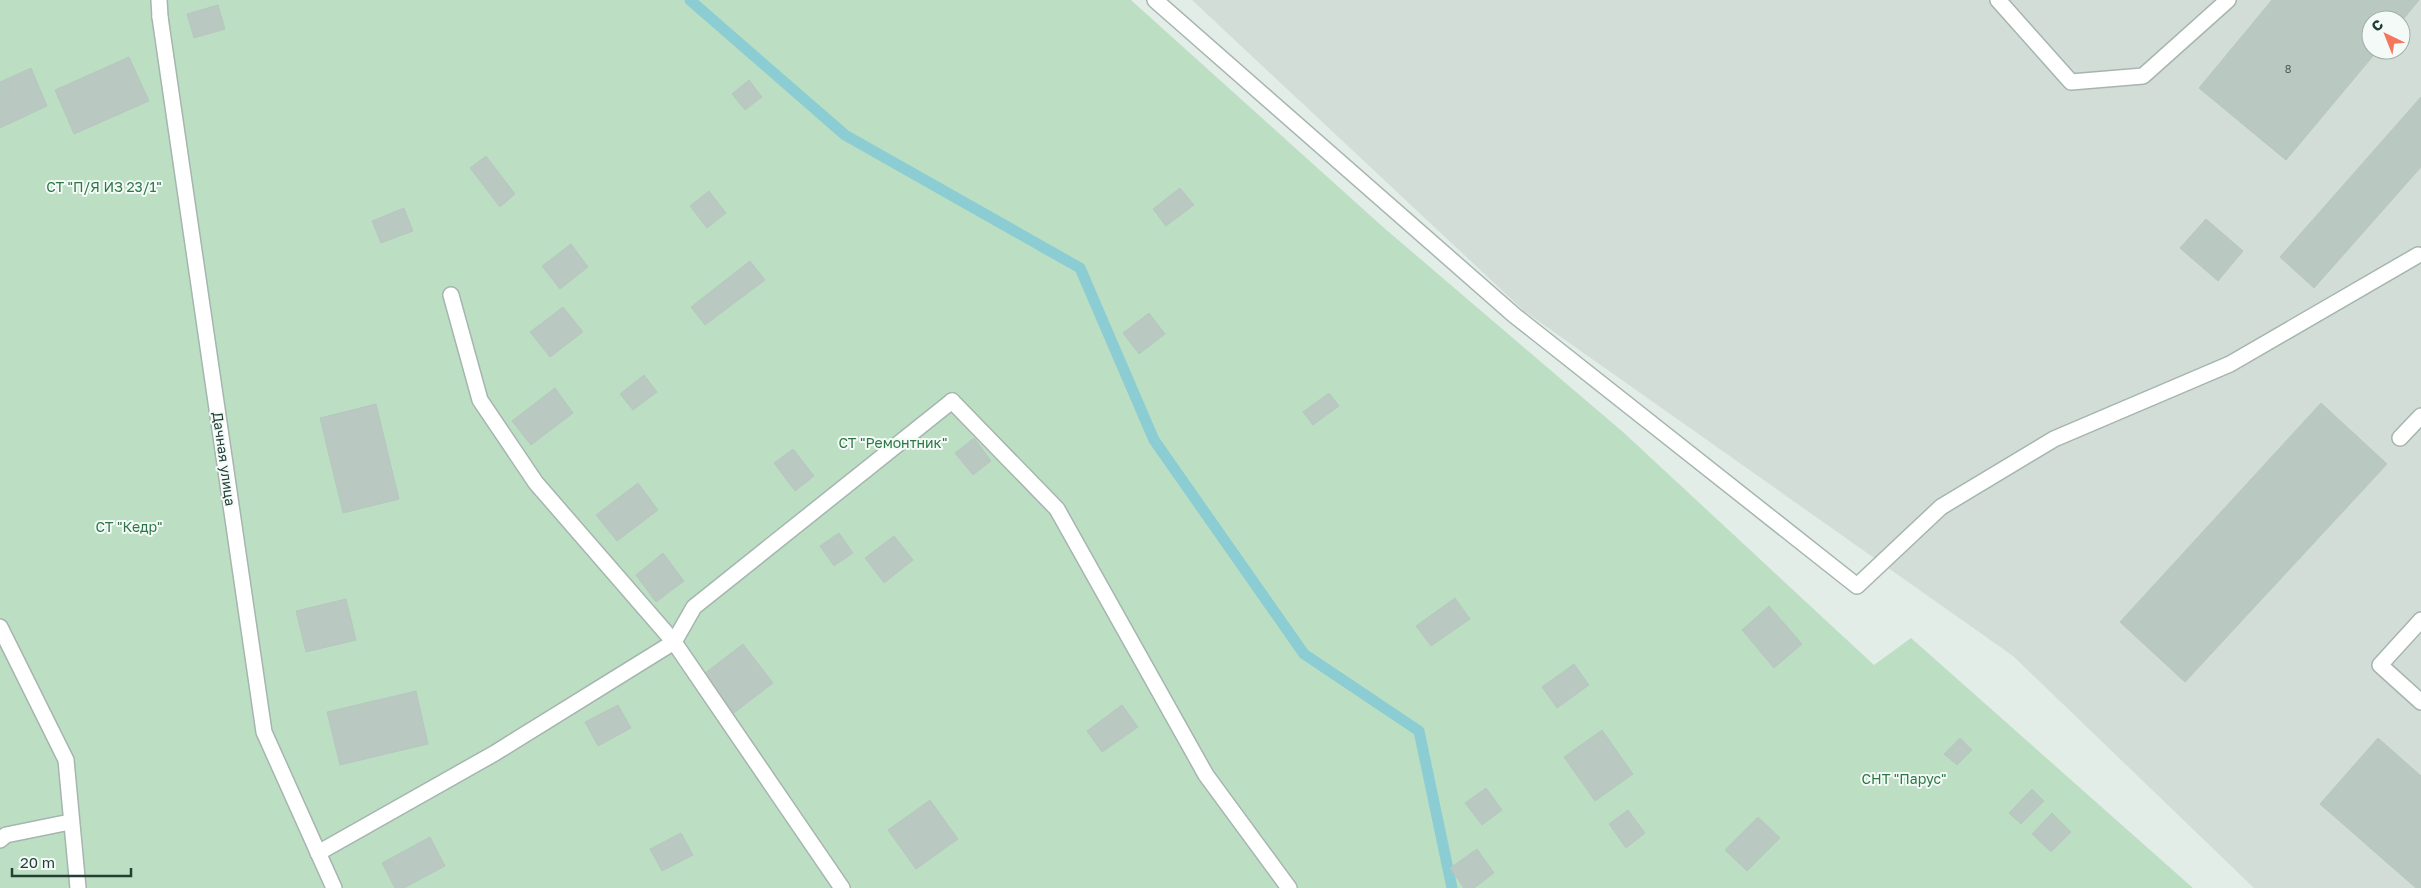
<svg xmlns="http://www.w3.org/2000/svg" width="2421" height="888" font-family="'Golos Text',sans-serif">
	<rect width="100%" height="100%" fill="#e3ede8"/>
	<path fill="#d2ddd7" fill-rule="evenodd" d="M 1192,0 L 2421,0 L 2421,888 L 2254,888 L 2013,656 L 1524,311 ZM 2371,20 L 2401,20 L 2401,50 L 2371,50 Z"/>
	<path fill="#bcdfc3" d="M 0,0 L 1131,0 L 1383,227 L 1623,432 L 1874,665 L 1911,638 L 2193,888 L 0,888 Z"/>
	<g fill="none" stroke-linecap="round" stroke-linejoin="round">
		<path stroke="#8bcdd3" stroke-width="11" d="M 690,0 L 845,135 L 1080,268 L 1154,440 L 1304,654 L 1419,731 L 1452,888"/>
	</g>
	<g fill="#b9c8c1" stroke="#b6c7bf">
		<path d="M 2272,0 L 2419,0 L 2401,22 L 2401,20 L 2371,20 L 2371,50 L 2378,50 L 2286,160 L 2199,88 Z"/>
		<path d="M 218,5 L 225,29 L 194,38 L 187,14 Z"/>
		<path d="M 129,57 L 149,101 L 74,134 L 55,90 Z"/>
		<path d="M 31,68 L 47,106 L 0,128 L 0,82 Z"/>
		<path d="M 749,80 L 762,97 L 745,110 L 732,94 Z"/>
		<path d="M 2421,97 L 2421,167 L 2314,288 L 2280,257 Z"/>
		<path d="M 486,156 L 515,194 L 500,207 L 470,168 Z"/>
		<path d="M 1180,188 L 1194,205 L 1166,226 L 1153,209 Z"/>
		<path d="M 709,191 L 726,213 L 707,228 L 690,206 Z"/>
		<path d="M 404,208 L 413,231 L 381,243 L 372,221 Z"/>
		<path d="M 2206,219 L 2243,251 L 2218,281 L 2180,248 Z"/>
		<path d="M 571,244 L 588,267 L 560,289 L 542,266 Z"/>
		<path d="M 750,261 L 765,280 L 705,325 L 691,307 Z"/>
		<path d="M 563,307 L 583,332 L 550,357 L 530,332 Z"/>
		<path d="M 1149,313 L 1165,334 L 1139,354 L 1123,333 Z"/>
		<path d="M 644,375 L 657,392 L 633,410 L 620,394 Z"/>
		<path d="M 555,388 L 573,413 L 531,445 L 512,421 Z"/>
		<path d="M 1329,393 L 1339,406 L 1313,425 L 1303,412 Z"/>
		<path d="M 2321,403 L 2387,464 L 2185,682 L 2120,622 Z"/>
		<path d="M 376,404 L 399,499 L 343,513 L 320,418 Z"/>
		<path d="M 974,438 L 991,461 L 973,475 L 955,453 Z"/>
		<path d="M 793,449 L 814,476 L 795,491 L 774,463 Z"/>
		<path d="M 638,483 L 658,510 L 617,541 L 596,515 Z"/>
		<path d="M 839,533 L 853,553 L 834,566 L 820,546 Z"/>
		<path d="M 894,536 L 913,560 L 884,583 L 865,558 Z"/>
		<path d="M 663,553 L 684,581 L 656,602 L 636,575 Z"/>
		<path d="M 1455,598 L 1470,619 L 1431,646 L 1416,626 Z"/>
		<path d="M 346,599 L 356,640 L 306,652 L 296,611 Z"/>
		<path d="M 1769,606 L 1802,644 L 1774,668 L 1742,630 Z"/>
		<path d="M 743,644 L 773,683 L 734,713 L 704,674 Z"/>
		<path d="M 1574,664 L 1589,685 L 1557,708 L 1542,687 Z"/>
		<path d="M 416,691 L 428,744 L 340,765 L 327,712 Z"/>
		<path d="M 618,705 L 631,728 L 598,746 L 585,722 Z"/>
		<path d="M 1122,705 L 1138,727 L 1102,752 L 1087,731 Z"/>
		<path d="M 1602,730 L 1633,774 L 1595,801 L 1564,757 Z"/>
		<path d="M 1960,738 L 1972,750 L 1957,765 L 1944,754 Z"/>
		<path d="M 2378,738 L 2421,776 L 2421,888 L 2416,888 L 2320,804 Z"/>
		<path d="M 1486,788 L 1502,810 L 1482,825 L 1465,803 Z"/>
		<path d="M 2032,789 L 2044,801 L 2021,824 L 2009,813 Z"/>
		<path d="M 930,800 L 958,839 L 916,869 L 888,830 Z"/>
		<path d="M 1628,810 L 1645,833 L 1626,848 L 1609,824 Z"/>
		<path d="M 2052,813 L 2071,832 L 2051,852 L 2032,834 Z"/>
		<path d="M 1758,817 L 1780,838 L 1747,871 L 1725,850 Z"/>
		<path d="M 681,833 L 693,855 L 662,871 L 650,849 Z"/>
		<path d="M 430,837 L 445,866 L 404,888 L 395,888 L 382,863 Z"/>
		<path d="M 1477,849 L 1494,873 L 1474,888 L 1464,888 L 1450,868 Z"/>
	</g>
	<g fill="none" stroke-linecap="round" stroke-linejoin="round">
		<g stroke="#a6b5af" stroke-width="18">
			<g id="lane">
				<path d="M 159,0 L 160,17"/>
				<path d="M 1998,0 L 2071,82 L 2143,76 L 2228,0"/>
				<path d="M 952,401 L 1057,509 L 1206,775 L 1289,888"/>
				<path d="M 2400,438 L 2421,416"/>
				<path d="M 2421,620 L 2380,665 L 2421,702"/>
				<path d="M 0,840 L 6,835 L 70,822"/>
			</g>
		</g>
		<g stroke="#a6b5af" stroke-width="18">
			<g id="street">
				<path d="M 1155,0 L 1514,315 L 1857,586 L 1941,507 L 2054,439 L 2230,364 L 2418,255"/>
				<path d="M 160,17 L 264,732 L 334,888"/>
				<path d="M 451,295 L 480,400 L 536,483 L 674,642 L 842,888"/>
				<path d="M 0,627 L 66,760 L 78,888"/>
				<path d="M 318,853 L 495,753 L 674,642 L 694,607 L 952,401"/>
			</g>
		</g>
		<use href="#lane" stroke="#fff" stroke-width="15"/>
		<use href="#street" stroke="#fff" stroke-width="15"/>
	</g>
	<g text-anchor="middle" stroke-width="4" stroke-linejoin="round" paint-order="stroke">
		<g font-size="11" fill="#486159">
			<text x="2288" y="73">8</text>
		</g>
		<g font-size="14" fill="#2c7744" stroke="#f4faf7">
			<text x="104" y="192">СТ "П/Я ИЗ 23/1"</text>
			<text x="893" y="448">СТ "Ремонтник"</text>
			<text x="129" y="532">СТ "Кедр"</text>
			<text x="1904" y="784">СНТ "Парус"</text>
		</g>
		<g font-size="14" fill="#233f36" stroke="#f4faf7">
			<text transform="translate(224 459) rotate(82)" y="5">Дачная улица</text>
		</g>
	</g>
	<g transform="translate(2386 35) rotate(317)"><circle r="24" fill="#f4faf7" stroke="#a0afaa"/>
	<path d="M0-4L9 19L0 12L-9 19Z" fill="#f4765b"/>
	<text y="-8" font-size="14" font-weight="bold" text-anchor="middle" fill="#233f36">С</text>
	</g>
	<path d="M12 868v8h119v-8" fill="none" stroke="#233f36" stroke-width="2.5"/>
	<text x="20" y="868" font-size="15" fill="#233f36" stroke="#f4faf7" stroke-width="4" paint-order="stroke">20 m</text>
</svg>
